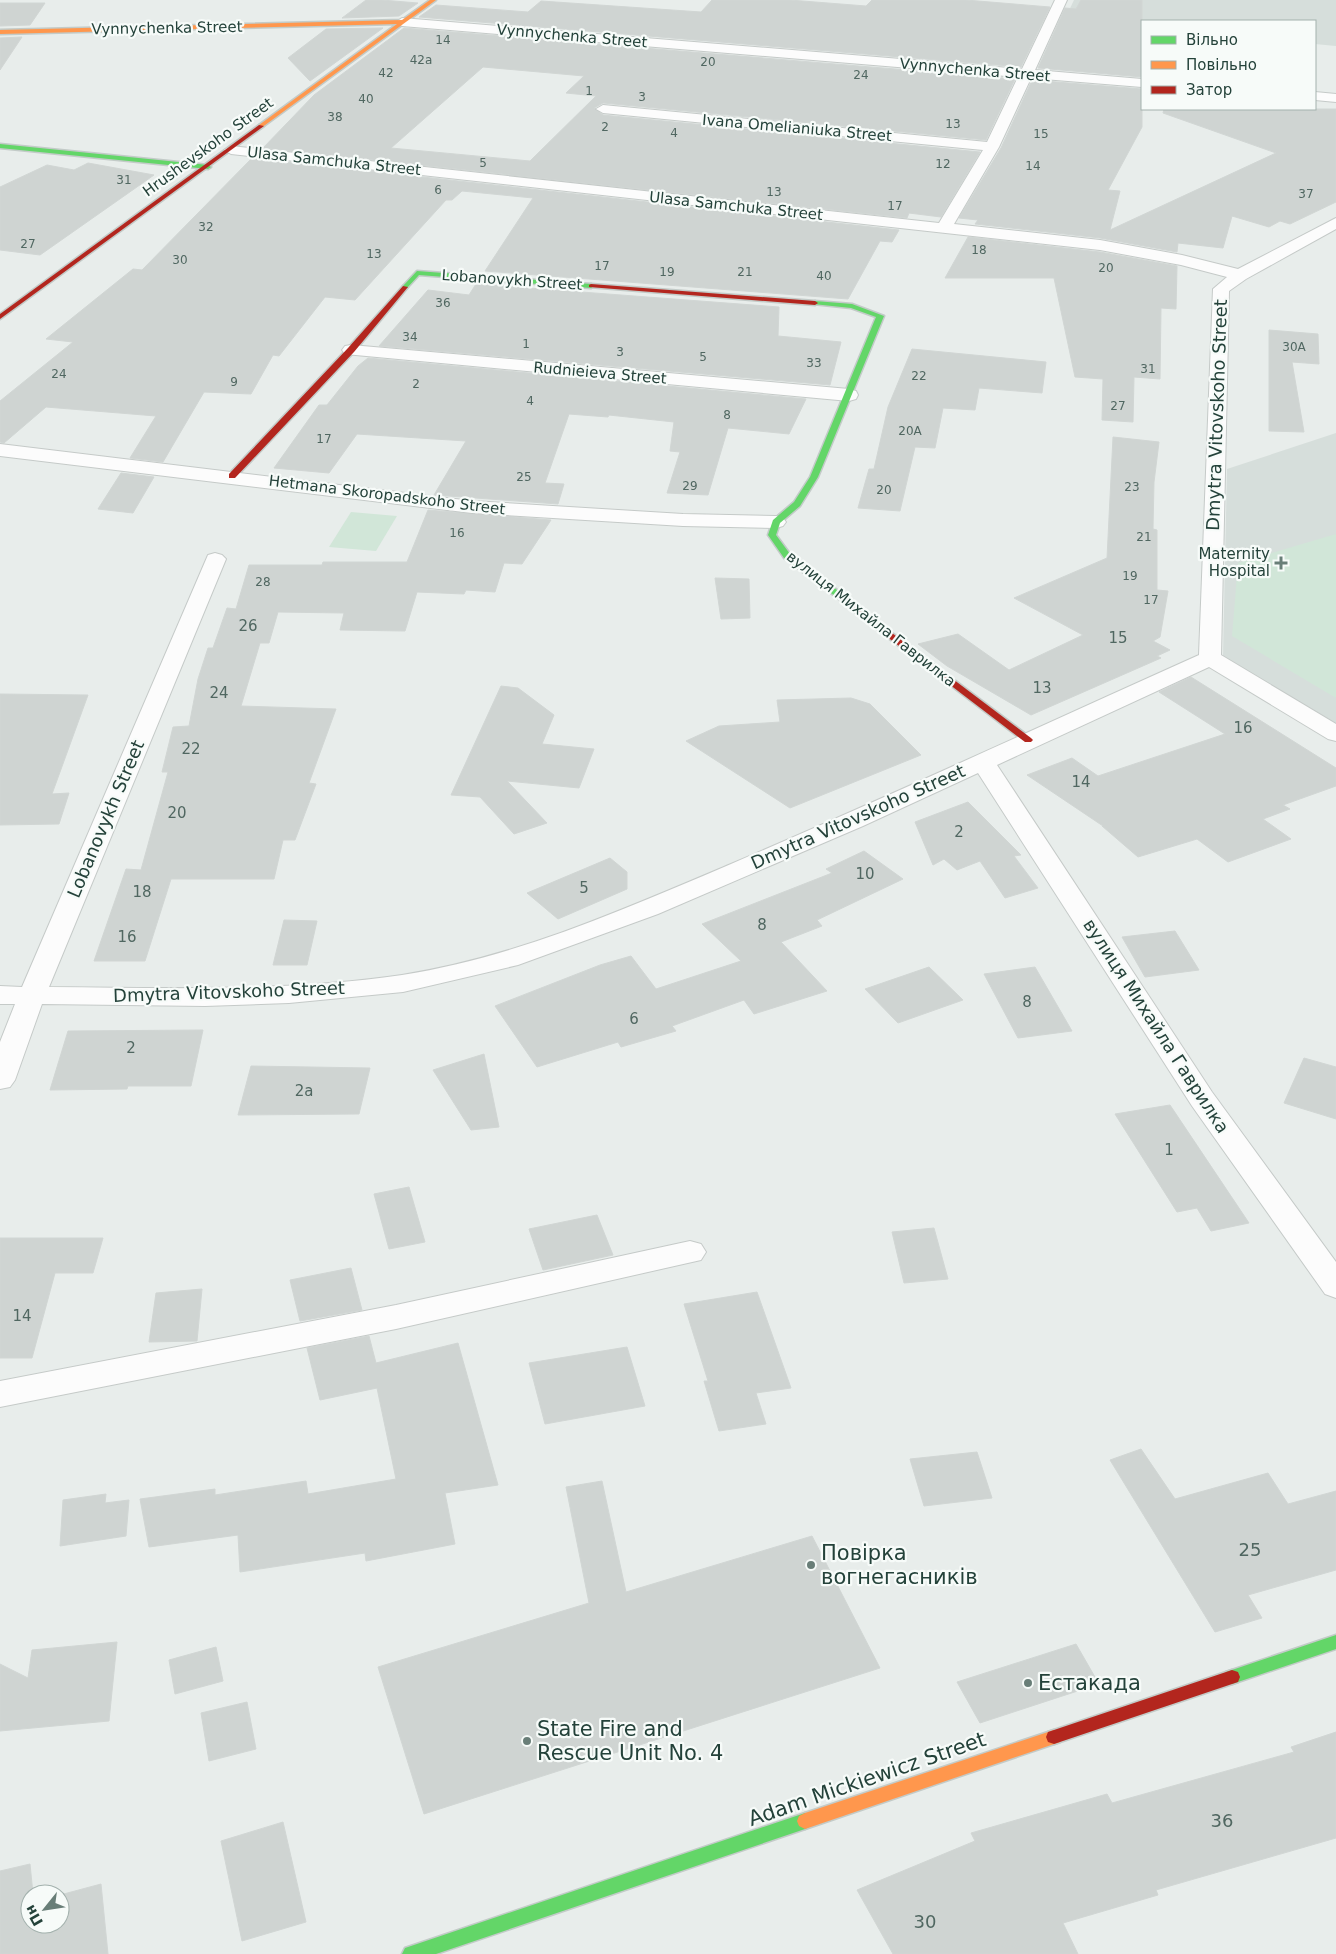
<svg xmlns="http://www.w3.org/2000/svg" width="1336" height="1954" font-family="'DejaVu Sans',sans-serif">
	<rect width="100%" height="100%" fill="#e8edeb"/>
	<g fill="#d6dedb">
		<path d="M 1074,0 L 1336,0 L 1336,46 L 1315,44 L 1315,21 L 1142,21 L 1142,31 L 1062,25 Z"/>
		<path d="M 1336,433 L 1336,723 L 1223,657 L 1227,469 Z"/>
	</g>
	<g fill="#d1e6d8">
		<path d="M 351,512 L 397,516 L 376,551 L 329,547 Z"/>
		<path d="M 1336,534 L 1336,698 L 1232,636 L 1238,563 Z"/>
	</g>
	<g fill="#cfd4d2" stroke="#d1d6d4" fill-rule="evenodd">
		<path d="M 366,0 L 382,0 L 418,3 L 399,16 L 342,18 Z"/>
		<path d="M 712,0 L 790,0 L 866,6 L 872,0 L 966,0 L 1050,7 L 1021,67 L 419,17 L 436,5 L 528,12 L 541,1 L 701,12 Z"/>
		<path d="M 1081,0 L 1142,0 L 1142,77 L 1038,68 L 1065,8 L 1076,9 Z"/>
		<path d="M 0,3 L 45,3 L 30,25 L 0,26 Z"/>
		<path d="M 383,28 L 310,81 L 288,58 L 326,29 Z"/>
		<path d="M 404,28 L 1015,79 L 986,140 L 603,103 L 594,108 L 603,115 L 980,152 L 941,217 L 909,213 L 907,218 L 263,148 L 314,95 ZM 483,67 L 584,76 L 566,93 L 596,96 L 530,161 L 391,148 Z"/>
		<path d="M 22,37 L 0,70 L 0,38 Z"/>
		<path d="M 1032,80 L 1142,89 L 1142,127 L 1108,190 L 1120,191 L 1110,230 L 1276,153 L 1163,113 L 1164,109 L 1336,109 L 1336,202 L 1290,224 L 1280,221 L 1269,227 L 1232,216 L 1223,248 L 1178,243 L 1177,252 L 1100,238 L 975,224 L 978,220 L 959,218 L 1001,148 Z"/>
		<path d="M 252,158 L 899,230 L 892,242 L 880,241 L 848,299 L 485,271 L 533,198 L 462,191 L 452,200 L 446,200 L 355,300 L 325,297 L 279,356 L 273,355 L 251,394 L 204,392 L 163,462 L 130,458 L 156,416 L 46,407 L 4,443 L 0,442 L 0,401 L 73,342 L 46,339 L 133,269 L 142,270 Z"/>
		<path d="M 88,163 L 154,175 L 40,255 L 0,250 L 0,187 L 47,165 L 74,170 Z"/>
		<path d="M 968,237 L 1100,252 L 1177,266 L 1176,309 L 1161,308 L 1160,379 L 1134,377 L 1133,422 L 1102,420 L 1103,379 L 1075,377 L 1054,278 L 945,278 Z"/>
		<path d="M 476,284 L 779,307 L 778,336 L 841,342 L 830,385 L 379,346 L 428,290 L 469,295 Z"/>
		<path d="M 1269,330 L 1318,334 L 1319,364 L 1292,362 L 1304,432 L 1269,431 Z"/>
		<path d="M 912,349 L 1046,362 L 1042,393 L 979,388 L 975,410 L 943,408 L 935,448 L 915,447 L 900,511 L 858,508 L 869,469 L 874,469 L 888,407 Z"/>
		<path d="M 368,358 L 806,399 L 789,434 L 728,428 L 708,495 L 667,493 L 680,452 L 670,451 L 674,422 L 609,415 L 608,417 L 569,414 L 545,483 L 564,484 L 558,504 L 434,495 L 466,441 L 357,434 L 329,473 L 274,468 L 319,405 L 327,405 L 358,366 Z"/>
		<path d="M 1113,437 L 1159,442 L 1154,482 L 1153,529 L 1157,530 L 1157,590 L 1168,591 L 1160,637 L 1153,641 L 1170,650 L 1157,656 L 1161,658 L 1031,715 L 947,666 L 918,644 L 958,634 L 1009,670 L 1083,635 L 1014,598 L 1107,558 Z"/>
		<path d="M 121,473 L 154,477 L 133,513 L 98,509 Z"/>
		<path d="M 428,510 L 551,520 L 522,564 L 504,563 L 495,592 L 466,590 L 464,594 L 417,592 L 405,631 L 340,630 L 344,613 L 278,612 L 269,643 L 260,643 L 241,706 L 336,709 L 309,783 L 316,784 L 295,840 L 283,840 L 274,879 L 171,879 L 145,961 L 94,961 L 126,869 L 141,870 L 168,772 L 162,772 L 173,727 L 189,726 L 198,679 L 208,648 L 213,648 L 227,608 L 236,609 L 249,565 L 322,565 L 323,562 L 407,562 Z"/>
		<path d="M 715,578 L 749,579 L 750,618 L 721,619 Z"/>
		<path d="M 1191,677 L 1336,768 L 1336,786 L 1283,805 L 1290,809 L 1263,819 L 1291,839 L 1228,862 L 1197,839 L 1138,857 L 1102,826 L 1103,826 L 1027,775 L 1072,758 L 1098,776 L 1225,734 L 1159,692 Z"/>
		<path d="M 501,686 L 518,688 L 554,715 L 542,744 L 594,749 L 579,788 L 507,781 L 547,823 L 514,834 L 480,797 L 451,795 Z"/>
		<path d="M 0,694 L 88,695 L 52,794 L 69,793 L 59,824 L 0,825 Z"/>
		<path d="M 851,698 L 870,704 L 921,755 L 790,808 L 686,741 L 719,726 L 780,722 L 777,700 Z"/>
		<path d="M 968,802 L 1021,855 L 1014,856 L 1038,888 L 1005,898 L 980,861 L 957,870 L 944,859 L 933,865 L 915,822 Z"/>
		<path d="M 864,851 L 903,879 L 817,920 L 822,926 L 781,942 L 827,991 L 754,1014 L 744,1000 L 672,1026 L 676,1031 L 621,1047 L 618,1042 L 537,1067 L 495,1006 L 600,965 L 631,956 L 656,989 L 741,961 L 702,924 L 832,873 L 826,869 Z"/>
		<path d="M 610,858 L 627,872 L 627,889 L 558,919 L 527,893 Z"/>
		<path d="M 284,920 L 317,921 L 307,965 L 273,965 Z"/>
		<path d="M 1175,931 L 1199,970 L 1145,977 L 1122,937 Z"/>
		<path d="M 929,967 L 963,1000 L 898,1023 L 865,989 Z"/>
		<path d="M 1035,967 L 1072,1031 L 1018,1038 L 984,974 Z"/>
		<path d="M 203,1030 L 191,1086 L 128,1086 L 127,1089 L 50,1090 L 68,1031 Z"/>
		<path d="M 484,1054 L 499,1127 L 471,1130 L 433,1070 Z"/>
		<path d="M 1304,1058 L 1336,1067 L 1336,1119 L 1284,1103 Z"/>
		<path d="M 251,1066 L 370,1068 L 359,1114 L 238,1115 Z"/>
		<path d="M 1170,1105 L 1249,1223 L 1211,1231 L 1197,1208 L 1177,1212 L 1115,1114 Z"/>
		<path d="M 409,1187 L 425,1242 L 389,1249 L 374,1194 Z"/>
		<path d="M 597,1215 L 613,1255 L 543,1270 L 529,1229 Z"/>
		<path d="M 934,1228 L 948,1279 L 904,1283 L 892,1232 Z"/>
		<path d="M 0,1238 L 103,1238 L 93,1273 L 55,1273 L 32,1358 L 0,1358 Z"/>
		<path d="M 351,1268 L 362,1310 L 300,1321 L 290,1280 Z"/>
		<path d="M 202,1289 L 197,1341 L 149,1342 L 156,1293 Z"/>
		<path d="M 757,1292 L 791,1388 L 756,1393 L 766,1424 L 719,1431 L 704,1381 L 708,1381 L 684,1304 Z"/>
		<path d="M 369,1336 L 376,1363 L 458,1343 L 498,1485 L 445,1493 L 455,1544 L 366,1561 L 365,1553 L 240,1572 L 238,1535 L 149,1547 L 140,1499 L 215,1489 L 215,1495 L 306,1481 L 308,1494 L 396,1479 L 377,1388 L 320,1400 L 307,1348 Z"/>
		<path d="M 627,1347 L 645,1406 L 545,1424 L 529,1363 Z"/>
		<path d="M 1141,1449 L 1175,1499 L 1268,1473 L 1288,1504 L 1336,1491 L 1336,1570 L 1248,1595 L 1262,1618 L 1215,1632 L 1110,1460 Z"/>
		<path d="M 977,1452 L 992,1498 L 924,1506 L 910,1459 Z"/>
		<path d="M 602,1481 L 626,1592 L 812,1536 L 880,1668 L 424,1814 L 378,1667 L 589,1603 L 566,1487 Z"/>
		<path d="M 106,1494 L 105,1503 L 129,1500 L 126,1536 L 60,1546 L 63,1500 Z"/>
		<path d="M 117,1642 L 109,1721 L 0,1731 L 0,1664 L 28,1678 L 32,1650 Z"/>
		<path d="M 1076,1644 L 1099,1684 L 980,1723 L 957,1682 Z"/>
		<path d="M 216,1647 L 223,1681 L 175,1694 L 169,1660 Z"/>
		<path d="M 247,1702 L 256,1749 L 209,1761 L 201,1713 Z"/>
		<path d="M 1336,1732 L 1336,1838 L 1156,1890 L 1158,1895 L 1063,1923 L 1078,1954 L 893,1954 L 857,1890 L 975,1841 L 971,1833 L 1107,1794 L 1112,1803 L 1294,1752 L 1291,1747 Z"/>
		<path d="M 283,1822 L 306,1922 L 242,1941 L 221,1841 Z"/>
		<path d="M 30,1864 L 33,1894 L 30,1894 L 30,1924 L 60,1924 L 60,1895 L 101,1884 L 108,1954 L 0,1954 L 0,1871 Z"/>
	</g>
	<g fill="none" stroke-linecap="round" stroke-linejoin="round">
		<g stroke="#c5cac8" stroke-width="2">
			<g id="street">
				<path d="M 1055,0 L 1067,0 L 1035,70 L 1142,79 L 1142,87 L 1031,78 L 999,147 L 954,224 L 1100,240 L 1182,255 L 1238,269 L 1336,218 L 1336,229 L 1246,279 L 1229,291 L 1221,655 L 1336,724 L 1336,741 L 1328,739 L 1209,667 L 997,765 L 1212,1092 L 1336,1262 L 1336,1298 L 1325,1294 L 1192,1106 L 978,773 L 863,826 L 658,914 L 518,965 L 403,992 L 289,1003 L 205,1006 L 42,1004 L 15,1080 L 10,1087 L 0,1089 L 0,1042 L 15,1004 L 0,1004 L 0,986 L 22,987 L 208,555 L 215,553 L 222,555 L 226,559 L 49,987 C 167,988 286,992 402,975 C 517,957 625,909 731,864 C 888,797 1043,725 1199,655 L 1213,289 L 1227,277 L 1181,265 L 1100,250 L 231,154 L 224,150 L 231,146 L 939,223 L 983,150 L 603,113 L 596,109 L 603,105 L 987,142 L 1018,77 L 402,26 L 396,22 L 402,18 L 1022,69 Z"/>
				<path d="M 1315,92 L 1336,94 L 1336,102 L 1315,100 Z"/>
				<path d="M 351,345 L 849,389 L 856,391 L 858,395 L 856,399 L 849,401 L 345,354 L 342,350 L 345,346 Z"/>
				<path d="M 0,444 L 472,501 L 683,514 L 776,516 L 783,518 L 786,522 L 783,526 L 776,528 L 683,526 L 472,513 L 0,456 Z"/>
				<path d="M 690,1241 L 701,1244 L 706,1252 L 701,1260 L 396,1329 L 0,1407 L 0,1381 L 396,1305 Z"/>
			</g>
		</g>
		<g stroke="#c3cbc8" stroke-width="3">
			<g id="fast">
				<path d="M 0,144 L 208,165 L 211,167 L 208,169 L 0,148 Z"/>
				<path d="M 417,271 L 591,284 L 594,286 L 591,288 L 419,275 L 407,288 L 403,288 L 403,286 Z"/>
				<path d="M 815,301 L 852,304 L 884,316 L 818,477 L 800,506 L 780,523 L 776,535 L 790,554 L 850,600 L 850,604 L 847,605 L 784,558 L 768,535 L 773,520 L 794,502 L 810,477 L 876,317 L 851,308 L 813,304 L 812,303 Z"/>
				<path d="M 1336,1635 L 1336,1649 L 1232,1684 L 1226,1682 L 1224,1677 L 1226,1672 Z"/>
				<path d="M 805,1813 L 811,1816 L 813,1821 L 811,1826 L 805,1829 L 436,1954 L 402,1954 L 405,1948 L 411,1946 Z"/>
			</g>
		</g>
		<g stroke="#c3cbc8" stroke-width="3">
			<g id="slow">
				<path d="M 430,0 L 436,0 L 261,128 L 259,127 L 259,125 L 397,24 L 0,34 L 0,30 L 402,20 Z"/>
				<path d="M 1054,1730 L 1060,1732 L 1062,1737 L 1060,1742 L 805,1829 L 799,1826 L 797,1821 L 799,1816 L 805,1813 Z"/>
			</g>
		</g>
		<g stroke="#c3cbc8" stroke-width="3">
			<g id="jam">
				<path d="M 259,125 L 264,126 L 0,319 L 0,314 Z"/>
				<path d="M 591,284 L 815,301 L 818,303 L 815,305 L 589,287 L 589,285 Z"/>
				<path d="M 403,286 L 408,287 L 354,352 L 235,478 L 229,478 L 229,474 L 348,348 Z"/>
				<path d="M 847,599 L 1031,738 L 1033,740 L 1031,742 L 1025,742 L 844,604 L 844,600 Z"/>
				<path d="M 1232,1670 L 1238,1672 L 1240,1677 L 1238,1682 L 1054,1744 L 1048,1742 L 1046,1737 L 1048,1732 L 1054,1730 Z"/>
			</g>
		</g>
		<use href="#street" fill="#fcfcfc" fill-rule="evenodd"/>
		<use href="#fast" fill="#63d668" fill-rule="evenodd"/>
		<use href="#slow" fill="#ff974d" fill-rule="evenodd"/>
		<use href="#jam" fill="#b3261e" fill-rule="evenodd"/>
	</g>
	<g fill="#697e78" stroke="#f7fbf9" stroke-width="2">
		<path d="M1278.5 555.5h5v5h5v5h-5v5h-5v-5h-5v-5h5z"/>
		<circle cx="811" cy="1565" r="5"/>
		<circle cx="1028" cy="1683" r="5"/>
		<circle cx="527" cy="1741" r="5"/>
	</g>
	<g text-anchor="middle" stroke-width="4.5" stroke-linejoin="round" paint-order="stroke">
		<g font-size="12" fill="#506761">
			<text x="443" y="44">14</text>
			<text x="421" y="64">42а</text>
			<text x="708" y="66">20</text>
			<text x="386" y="77">42</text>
			<text x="861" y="79">24</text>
			<text x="589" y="95">1</text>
			<text x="642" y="101">3</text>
			<text x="366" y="103">40</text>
			<text x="335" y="121">38</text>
			<text x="953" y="128">13</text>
			<text x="605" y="131">2</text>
			<text x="674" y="137">4</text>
			<text x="1041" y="138">15</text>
			<text x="483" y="167">5</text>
			<text x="943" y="168">12</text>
			<text x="1033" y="170">14</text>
			<text x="124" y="184">31</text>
			<text x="438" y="194">6</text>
			<text x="774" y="196">13</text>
			<text x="1306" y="198">37</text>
			<text x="895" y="210">17</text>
			<text x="206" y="231">32</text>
			<text x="28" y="248">27</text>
			<text x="979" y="254">18</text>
			<text x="374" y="258">13</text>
			<text x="180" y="264">30</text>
			<text x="602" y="270">17</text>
			<text x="1106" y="272">20</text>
			<text x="667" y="276">19</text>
			<text x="745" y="276">21</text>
			<text x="824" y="280">40</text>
			<text x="443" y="307">36</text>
			<text x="410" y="341">34</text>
			<text x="526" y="348">1</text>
			<text x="1294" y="351">30А</text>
			<text x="620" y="356">3</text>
			<text x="703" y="361">5</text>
			<text x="814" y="367">33</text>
			<text x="1148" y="373">31</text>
			<text x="59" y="378">24</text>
			<text x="919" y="380">22</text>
			<text x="234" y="386">9</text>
			<text x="416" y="388">2</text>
			<text x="530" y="405">4</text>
			<text x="1118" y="410">27</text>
			<text x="727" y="419">8</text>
			<text x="910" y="435">20А</text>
			<text x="324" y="443">17</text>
			<text x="524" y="481">25</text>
			<text x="690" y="490">29</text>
			<text x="1132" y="491">23</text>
			<text x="884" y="494">20</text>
			<text x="457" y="537">16</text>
			<text x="1144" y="541">21</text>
			<text x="1130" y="580">19</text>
			<text x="263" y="586">28</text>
			<text x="1151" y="604">17</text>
		</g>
		<g font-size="15" fill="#24423a" stroke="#f7fbf9">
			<text transform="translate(167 28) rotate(-1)" y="5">Vynnychenka Street</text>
			<text transform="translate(572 36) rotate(5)" y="5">Vynnychenka Street</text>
			<text transform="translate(975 70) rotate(5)" y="5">Vynnychenka Street</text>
			<text transform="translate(797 128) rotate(5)" y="5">Ivana Omelianiuka Street</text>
			<text transform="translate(208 147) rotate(-36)" y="5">Hrushevskoho Street</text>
			<text transform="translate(334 161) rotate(6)" y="5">Ulasa Samchuka Street</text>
			<text transform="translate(736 206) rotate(6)" y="5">Ulasa Samchuka Street</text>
			<text transform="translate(512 280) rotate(4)" y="5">Lobanovykh Street</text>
			<text transform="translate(600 373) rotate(5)" y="5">Rudnieieva Street</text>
			<text transform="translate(387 495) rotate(7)" y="5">Hetmana Skoropadskoho Street</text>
			<text transform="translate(871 619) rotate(38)" y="5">вулиця Михайла Гаврилка</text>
		</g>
		<g font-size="15" fill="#24423a" stroke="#f7fbf9" text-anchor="end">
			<text x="1270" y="559">Maternity<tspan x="1270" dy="17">Hospital</tspan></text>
		</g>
		<g font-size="15" fill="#506761">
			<text x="248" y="631">26</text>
			<text x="1118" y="643">15</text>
			<text x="1042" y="693">13</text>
			<text x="219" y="698">24</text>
			<text x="1243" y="733">16</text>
			<text x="191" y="754">22</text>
			<text x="1081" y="787">14</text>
			<text x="177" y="818">20</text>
			<text x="959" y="837">2</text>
			<text x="865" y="879">10</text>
			<text x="584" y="893">5</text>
			<text x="142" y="897">18</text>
			<text x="762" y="930">8</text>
			<text x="127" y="942">16</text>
			<text x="1027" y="1007">8</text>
			<text x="634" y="1024">6</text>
			<text x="131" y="1053">2</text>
			<text x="304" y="1096">2а</text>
			<text x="1169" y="1155">1</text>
			<text x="22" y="1321">14</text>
		</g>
		<g font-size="18" fill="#24423a" stroke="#f7fbf9">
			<text transform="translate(1217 415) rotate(-88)" y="6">Dmytra Vitovskoho Street</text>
			<text transform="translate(858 817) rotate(-24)" y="6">Dmytra Vitovskoho Street</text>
			<text transform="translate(106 819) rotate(-67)" y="6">Lobanovykh Street</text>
			<text transform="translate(229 992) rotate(-2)" y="6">Dmytra Vitovskoho Street</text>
			<text transform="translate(1156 1026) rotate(57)" y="6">вулиця Михайла Гаврилка</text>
		</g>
		<g font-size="18" fill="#506761">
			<text x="1250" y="1556">25</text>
			<text x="1222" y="1827">36</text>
			<text x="925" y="1928">30</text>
		</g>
		<g font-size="21" fill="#24423a" stroke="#f7fbf9" text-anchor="start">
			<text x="821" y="1560">Повірка<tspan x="821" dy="24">вогнегасників</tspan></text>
			<text x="1038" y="1690">Естакада</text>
			<text x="537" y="1736">State Fire and<tspan x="537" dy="24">Rescue Unit No. 4</tspan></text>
		</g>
		<g font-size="21" fill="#24423a" stroke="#f7fbf9">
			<text transform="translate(867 1779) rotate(-19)" y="7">Adam Mickiewicz Street</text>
		</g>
	</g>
	<rect x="1141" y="20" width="175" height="90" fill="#f7fbf9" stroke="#a3b1ad"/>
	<rect x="1151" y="36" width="25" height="8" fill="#63d668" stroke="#a3b1ad"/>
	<text x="1186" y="45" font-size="15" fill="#24423a">Вільно</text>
	<rect x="1151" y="61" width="25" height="8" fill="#ff974d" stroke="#a3b1ad"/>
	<text x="1186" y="70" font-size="15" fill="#24423a">Повільно</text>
	<rect x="1151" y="86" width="25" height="8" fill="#b3261e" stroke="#a3b1ad"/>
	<text x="1186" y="95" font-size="15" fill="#24423a">Затор</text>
	<g transform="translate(45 1909) rotate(240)"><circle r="24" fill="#f7fbf9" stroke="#a3b1ad"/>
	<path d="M0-4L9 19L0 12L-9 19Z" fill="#697e78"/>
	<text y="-8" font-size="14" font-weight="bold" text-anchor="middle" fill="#24423a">Пн</text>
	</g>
</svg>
